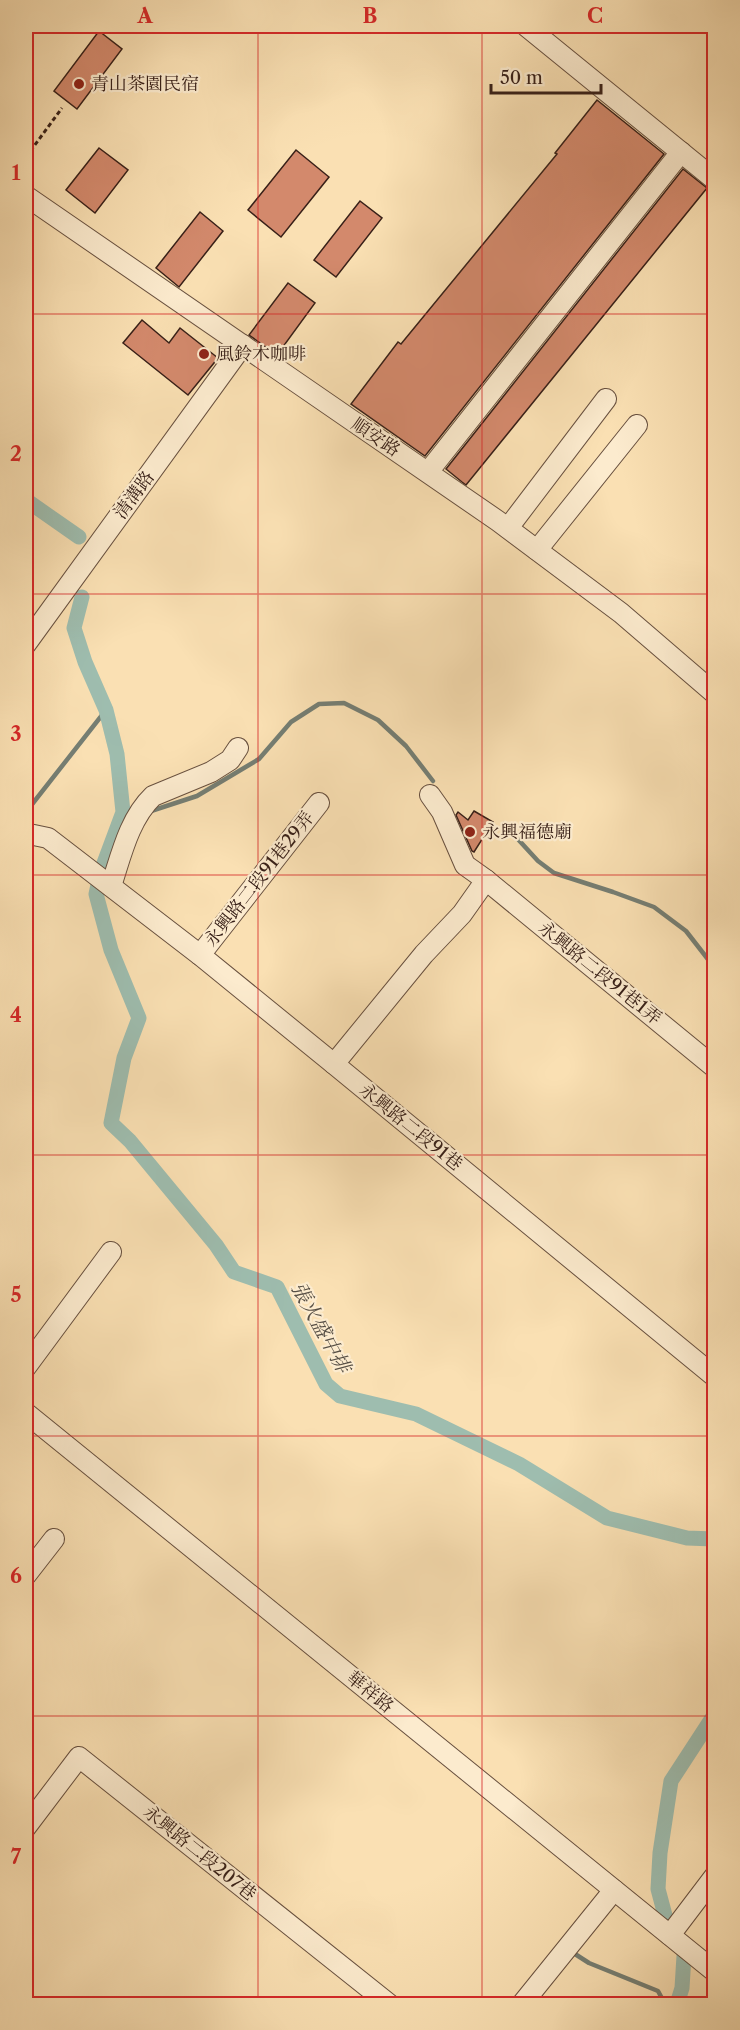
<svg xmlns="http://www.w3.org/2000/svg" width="740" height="2030" font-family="'Libre Caslon Text','Noto Serif TC',serif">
	<rect width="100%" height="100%" fill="#fae0b3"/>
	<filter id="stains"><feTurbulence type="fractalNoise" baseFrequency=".00333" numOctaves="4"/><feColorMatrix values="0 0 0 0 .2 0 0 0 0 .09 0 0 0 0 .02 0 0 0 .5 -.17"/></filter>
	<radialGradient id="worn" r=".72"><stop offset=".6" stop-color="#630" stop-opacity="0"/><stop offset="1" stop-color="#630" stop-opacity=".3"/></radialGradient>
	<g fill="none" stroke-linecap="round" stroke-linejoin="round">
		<g stroke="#757e73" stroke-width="4.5">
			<path d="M 26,812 L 106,710"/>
			<path d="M 123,812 L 133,812"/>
			<path d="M 148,812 L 197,796 L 259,759 L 291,722 L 319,704 L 344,703 L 378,720 L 406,746 L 433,781"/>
			<path d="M 504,824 L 538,861 L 554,873 L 613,892 L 654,907 L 686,931 L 714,967"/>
			<path d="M 575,1954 L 589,1963 L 658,1991 L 665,2004"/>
		</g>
		<g stroke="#9ebdaf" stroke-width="15">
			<path d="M 26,500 L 79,537"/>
			<path d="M 82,597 L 74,628 L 85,662 L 106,710 L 117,754 L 123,812 L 101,871 L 96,894 L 111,950 L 139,1018 L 124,1058 L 111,1123 L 130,1141 L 216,1245 L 234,1272 L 277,1287 L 326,1384 L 340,1396 L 416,1414 L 519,1464 L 607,1518 L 687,1538 L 714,1539"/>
			<path d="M 666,1919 L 658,1889 L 660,1853 L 671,1781 L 714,1715"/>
			<path d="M 677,2004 L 682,1988 L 684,1956"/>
		</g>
	</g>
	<g fill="#d3896c" stroke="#382018" stroke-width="1.5">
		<path d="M 99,31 L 122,49 L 77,109 L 54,91 Z"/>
		<path d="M 597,100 L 664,154 L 425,456 L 351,404 L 398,342 L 401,344 L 557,154 L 555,153 Z"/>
		<path d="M 99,148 L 128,170 L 95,213 L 66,190 Z"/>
		<path d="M 296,150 L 329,177 L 281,237 L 248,210 Z"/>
		<path d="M 683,169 L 707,188 L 466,485 L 462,482 L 446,469 Z"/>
		<path d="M 360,201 L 382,218 L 336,277 L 314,260 Z"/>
		<path d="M 200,212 L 223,231 L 179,287 L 156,268 Z"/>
		<path d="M 288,283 L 315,303 L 277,355 L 249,335 Z"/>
		<path d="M 142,320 L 169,343 L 180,328 L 218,358 L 188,395 L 123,343 Z"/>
		<path d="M 474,811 L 493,822 L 474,852 L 472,851 L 456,815 L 458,812 L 468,820 Z"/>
	</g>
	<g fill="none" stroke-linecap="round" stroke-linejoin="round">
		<g stroke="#68503f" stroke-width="22">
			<g id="minor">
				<path d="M 526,26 L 714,179"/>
				<path d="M 26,196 L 498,521 L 621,613 L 714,693"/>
				<path d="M 428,472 L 681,152"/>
				<path d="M 508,528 L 606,399"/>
				<path d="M 537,550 L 637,425"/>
				<path d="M 26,644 L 243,345"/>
				<path d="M 430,795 L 442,812 L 465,865 L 486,880 L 714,1067"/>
				<path d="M 26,838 L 29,834 L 48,838 L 200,955 L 334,1064 L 714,1376"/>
				<path d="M 111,886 C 121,856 129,819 153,796 L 211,772 L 230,760 L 238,748"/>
				<path d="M 200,955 L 319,803"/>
				<path d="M 334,1064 L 424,954 L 462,914 L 486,880"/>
				<path d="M 26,1367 L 111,1252"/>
				<path d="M 26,1413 L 714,1971"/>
				<path d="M 26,1575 L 54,1539"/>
				<path d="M 26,1827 L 79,1757 L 389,2004"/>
				<path d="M 670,1935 L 714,1877"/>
				<path d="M 522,2004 L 614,1890"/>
			</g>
		</g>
		<path stroke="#382018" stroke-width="3" stroke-dasharray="4.5 3" stroke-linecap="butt" d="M 26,157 L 62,108"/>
		<use href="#minor" stroke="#fcebce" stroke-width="20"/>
	</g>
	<path fill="none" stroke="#d62828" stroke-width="1.5" stroke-opacity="0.55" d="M 258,26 L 258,2004M 482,26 L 482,2004M 26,314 L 714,314M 26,594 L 714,594M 26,875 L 714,875M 26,1155 L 714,1155M 26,1436 L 714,1436M 26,1716 L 714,1716"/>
	<g fill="#8f2418" stroke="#fcebce" stroke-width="2">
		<circle cx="79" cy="84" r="6"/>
		<circle cx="204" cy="354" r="6"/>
		<circle cx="470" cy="832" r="6"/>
	</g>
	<g text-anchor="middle" stroke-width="4.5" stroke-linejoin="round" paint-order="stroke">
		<g font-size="18" fill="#382018" stroke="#fcebce" text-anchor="start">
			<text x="91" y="90">青山茶園民宿</text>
			<text x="216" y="360">風鈴木咖啡</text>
			<text x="482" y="838">永興福德廟</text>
		</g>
		<g font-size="18" fill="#382018" stroke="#fcebce">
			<text transform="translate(376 437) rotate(34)" y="6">順安路</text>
			<text transform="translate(134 495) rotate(-54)" y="6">清溝路</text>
			<text transform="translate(259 879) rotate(-52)" y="6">永興路二段91巷29弄</text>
			<text transform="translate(600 973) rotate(39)" y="6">永興路二段91巷1弄</text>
			<text transform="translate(411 1127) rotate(39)" y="6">永興路二段91巷</text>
			<text transform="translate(370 1692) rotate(39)" y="6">華祥路</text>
			<text transform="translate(200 1853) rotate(39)" y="6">永興路二段207巷</text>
		</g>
		<g font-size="20" font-style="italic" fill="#574f45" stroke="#fcebce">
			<text transform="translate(321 1327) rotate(61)" y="7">張火盛中排</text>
		</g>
	</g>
	<rect width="740" height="2030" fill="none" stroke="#fae0b3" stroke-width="66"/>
	<path d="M491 84v9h110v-9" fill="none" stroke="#382018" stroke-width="3"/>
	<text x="500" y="84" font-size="18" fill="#382018" stroke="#fcebce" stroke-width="4.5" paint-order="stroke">50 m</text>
	<rect x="33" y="33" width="674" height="1964" fill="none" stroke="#d62828" stroke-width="2"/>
	<g font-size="20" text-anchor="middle" font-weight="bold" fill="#d62828">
		<text x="145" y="23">A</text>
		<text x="370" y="23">B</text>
		<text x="595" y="23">C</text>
		<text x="16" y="180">1</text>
		<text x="16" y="461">2</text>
		<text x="16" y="741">3</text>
		<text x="16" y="1022">4</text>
		<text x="16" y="1302">5</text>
		<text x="16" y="1583">6</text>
		<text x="16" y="1864">7</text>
	</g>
	<rect width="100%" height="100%" filter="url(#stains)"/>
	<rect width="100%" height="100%" fill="url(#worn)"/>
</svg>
